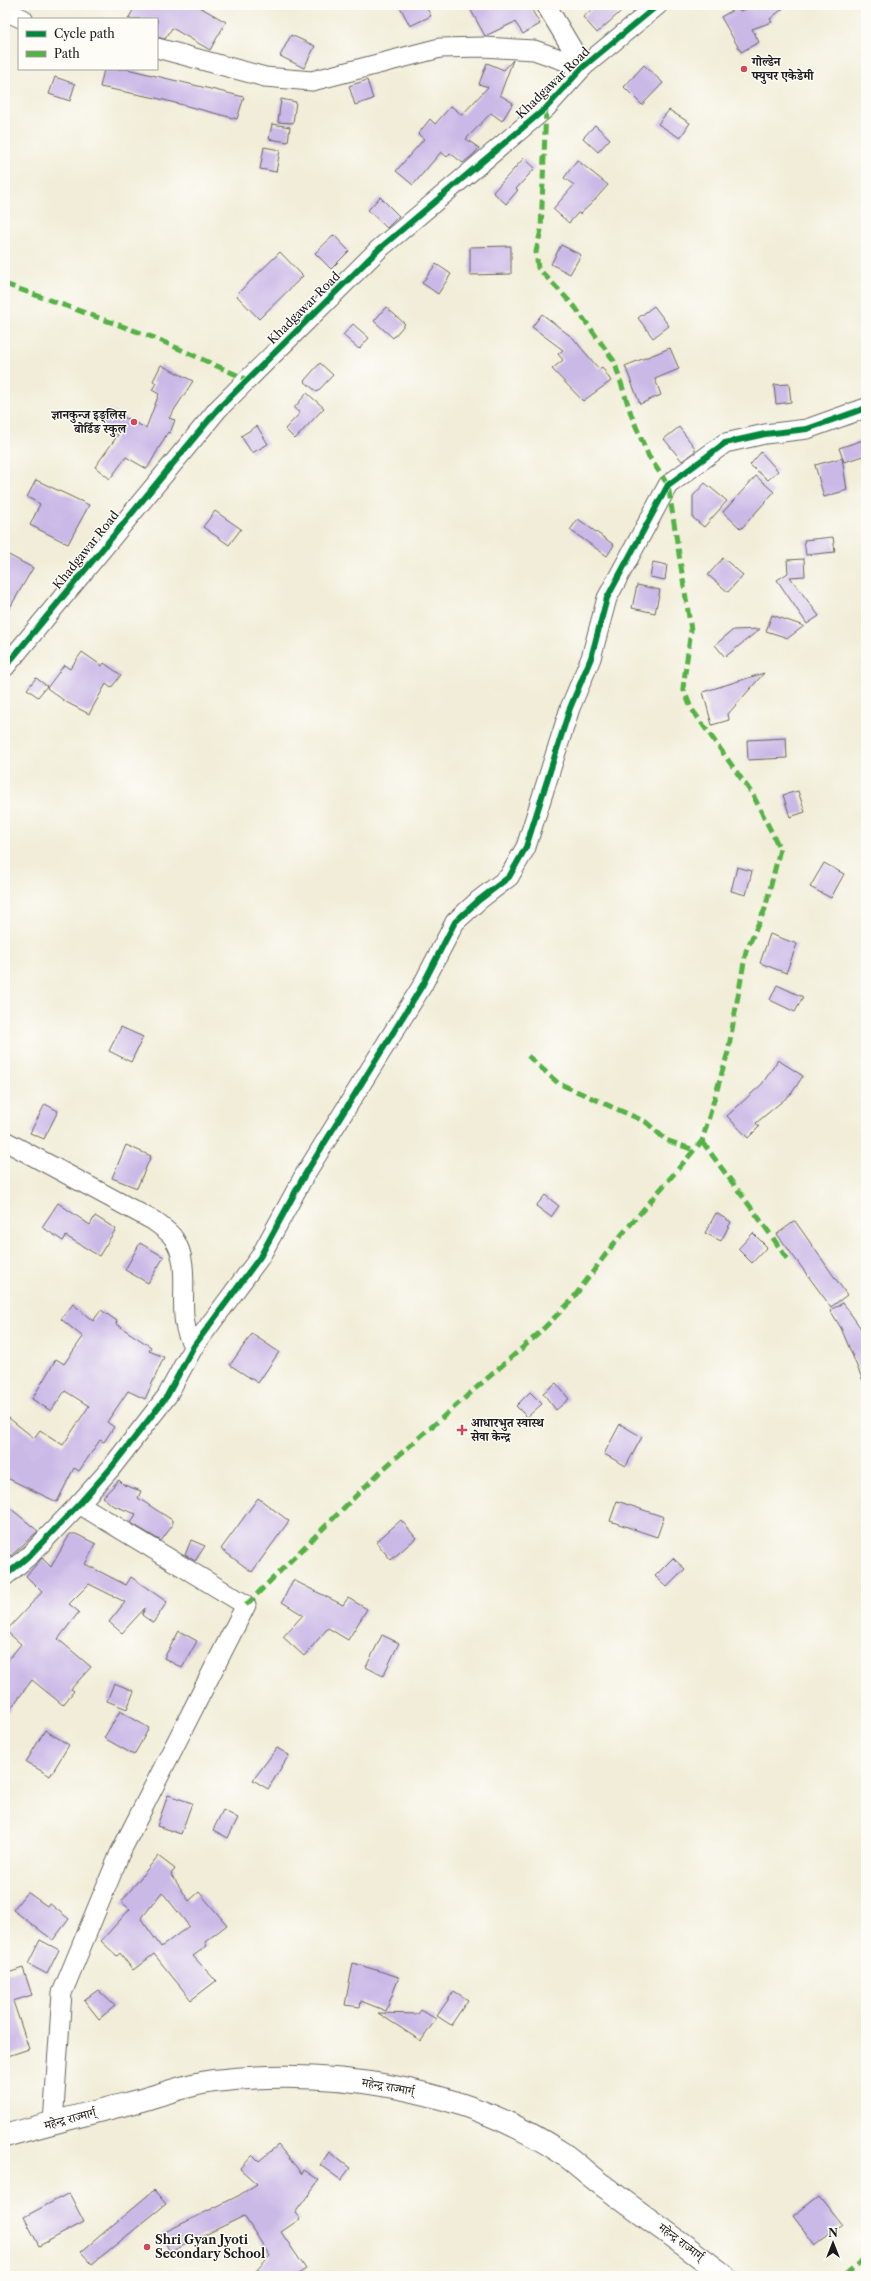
<svg xmlns="http://www.w3.org/2000/svg" width="871" height="2281" font-family="'Libre Caslon Text','Noto Serif Devanagari',serif">
	<rect width="100%" height="100%" fill="#fdfcf7"/>
	<filter id="ink" filterUnits="userSpaceOnUse"><feTurbulence type="fractalNoise" baseFrequency=".025" numOctaves="2"/><feDisplacementMap in="SourceGraphic" scale="8" xChannelSelector="R" yChannelSelector="G"/><feConvolveMatrix kernelMatrix="1 2 1 2 8 2 1 2 1" color-interpolation-filters="sRGB"/></filter>
	<filter id="wash" filterUnits="userSpaceOnUse"><feTurbulence type="fractalNoise" baseFrequency=".012" numOctaves="4" result="noise"/><feDisplacementMap in="SourceGraphic" scale="16" xChannelSelector="R" yChannelSelector="G"/><feGaussianBlur stdDeviation="0.9" result="paint"/><feColorMatrix in="noise" values="0 0 0 0 0 0 0 0 0 0 0 0 0 0 0 0 0 1.4 0 .05"/><feComposite in="paint" operator="in"/></filter>
	<g filter="url(#wash)">
		<rect width="100%" height="100%" fill="#f1edd8"/>
		<g id="blocks">
			<g fill="#cab8e7" fill-rule="evenodd">
				<path d="M 136,5 L 196,5 L 226,22 L 210,50 L 172,28 L 165,39 L 157,37 L 157,19 L 128,19 Z"/>
				<path d="M 399,5 L 425,5 L 431,16 L 410,26 Z"/>
				<path d="M 468,5 L 529,5 L 540,24 L 523,34 L 515,22 L 485,36 Z"/>
				<path d="M 597,5 L 628,5 L 597,33 L 583,17 Z"/>
				<path d="M 758,5 L 787,5 L 770,19 L 772,22 L 752,29 L 759,42 L 741,52 L 721,17 L 738,7 L 740,11 Z"/>
				<path d="M 291,35 L 315,46 L 304,68 L 280,56 Z"/>
				<path d="M 513,60 L 500,95 L 513,103 L 502,121 L 491,113 L 466,139 L 479,148 L 474,154 L 463,163 L 450,153 L 447,157 L 441,152 L 413,185 L 396,171 L 424,139 L 418,134 L 430,119 L 435,124 L 451,106 L 462,115 L 488,87 L 479,84 L 487,63 L 504,70 Z"/>
				<path d="M 644,65 L 663,83 L 642,105 L 624,87 Z"/>
				<path d="M 104,69 L 127,69 L 244,97 L 237,119 L 156,98 L 100,87 Z"/>
				<path d="M 55,77 L 75,84 L 70,101 L 49,94 Z"/>
				<path d="M 367,80 L 373,99 L 355,105 L 349,86 Z"/>
				<path d="M 281,99 L 296,102 L 293,123 L 278,122 Z"/>
				<path d="M 669,110 L 690,123 L 680,138 L 658,124 Z"/>
				<path d="M 272,124 L 290,127 L 288,142 L 269,139 Z"/>
				<path d="M 595,125 L 610,139 L 598,152 L 583,138 Z"/>
				<path d="M 264,147 L 280,150 L 276,172 L 260,169 Z"/>
				<path d="M 524,158 L 535,168 L 516,189 L 518,190 L 506,204 L 493,192 Z"/>
				<path d="M 577,160 L 608,185 L 591,204 L 580,214 L 578,213 L 569,223 L 553,209 L 574,185 L 564,178 Z"/>
				<path d="M 380,197 L 399,216 L 387,228 L 368,210 Z"/>
				<path d="M 334,235 L 349,251 L 331,269 L 315,253 Z"/>
				<path d="M 561,245 L 581,255 L 570,274 L 551,264 Z"/>
				<path d="M 511,246 L 511,274 L 470,275 L 470,247 Z"/>
				<path d="M 280,252 L 303,276 L 259,319 L 236,295 Z"/>
				<path d="M 436,264 L 451,274 L 438,294 L 422,283 Z"/>
				<path d="M 654,306 L 669,326 L 653,338 L 638,318 Z"/>
				<path d="M 386,307 L 405,324 L 393,338 L 374,321 Z"/>
				<path d="M 542,314 L 573,338 L 599,369 L 602,367 L 611,381 L 583,401 L 552,369 L 563,360 L 558,354 L 563,350 L 532,327 Z"/>
				<path d="M 353,324 L 369,338 L 359,349 L 343,335 Z"/>
				<path d="M 670,348 L 679,369 L 655,379 L 661,395 L 640,404 L 625,366 Z"/>
				<path d="M 320,363 L 333,375 L 317,392 L 304,381 Z"/>
				<path d="M 161,365 L 193,381 L 169,418 L 175,420 L 170,433 L 168,432 L 147,469 L 126,457 L 110,479 L 95,467 L 118,435 L 101,426 L 109,410 L 146,428 L 159,394 L 152,390 L 156,383 L 153,381 Z"/>
				<path d="M 789,384 L 791,402 L 776,404 L 774,385 Z"/>
				<path d="M 307,393 L 324,408 L 295,439 L 285,429 L 300,413 L 294,408 Z"/>
				<path d="M 257,426 L 268,444 L 252,453 L 241,436 Z"/>
				<path d="M 679,427 L 695,448 L 695,451 L 682,461 L 664,439 Z"/>
				<path d="M 866,439 L 866,455 L 844,462 L 839,448 Z"/>
				<path d="M 761,452 L 778,471 L 768,480 L 750,465 Z"/>
				<path d="M 842,458 L 847,490 L 824,497 L 815,465 Z"/>
				<path d="M 756,476 L 774,492 L 741,529 L 723,512 Z"/>
				<path d="M 36,480 L 89,505 L 68,544 L 30,525 L 40,504 L 27,497 Z"/>
				<path d="M 705,483 L 727,501 L 704,527 L 693,518 L 693,496 Z"/>
				<path d="M 215,511 L 241,529 L 229,545 L 203,527 Z"/>
				<path d="M 578,519 L 614,545 L 607,556 L 570,530 Z"/>
				<path d="M 833,537 L 835,552 L 806,555 L 804,540 Z"/>
				<path d="M 5,553 L 33,568 L 5,616 Z"/>
				<path d="M 723,558 L 743,575 L 728,592 L 708,575 Z"/>
				<path d="M 804,559 L 805,576 L 790,577 L 819,616 L 807,624 L 777,580 L 788,573 L 787,560 Z"/>
				<path d="M 653,562 L 667,565 L 665,580 L 650,577 Z"/>
				<path d="M 637,585 L 660,590 L 655,613 L 632,608 Z"/>
				<path d="M 772,615 L 804,626 L 788,638 L 766,631 Z"/>
				<path d="M 760,629 L 725,657 L 715,645 L 733,630 Z"/>
				<path d="M 82,652 L 102,666 L 104,663 L 121,675 L 111,688 L 106,684 L 89,714 L 66,702 L 47,688 L 64,665 L 70,669 Z"/>
				<path d="M 764,673 L 728,714 L 729,720 L 712,725 L 703,692 Z"/>
				<path d="M 36,678 L 47,686 L 38,697 L 27,689 Z"/>
				<path d="M 786,738 L 787,758 L 748,760 L 747,740 Z"/>
				<path d="M 798,791 L 805,812 L 790,817 L 783,795 Z"/>
				<path d="M 824,863 L 844,874 L 831,898 L 810,887 Z"/>
				<path d="M 737,867 L 752,871 L 746,895 L 731,891 Z"/>
				<path d="M 770,934 L 797,944 L 786,973 L 760,963 Z"/>
				<path d="M 777,985 L 803,997 L 795,1012 L 770,1000 Z"/>
				<path d="M 121,1027 L 143,1037 L 131,1062 L 109,1051 Z"/>
				<path d="M 778,1060 L 803,1076 L 791,1094 L 756,1123 L 759,1127 L 748,1138 L 727,1116 L 762,1084 Z"/>
				<path d="M 45,1104 L 58,1111 L 44,1139 L 30,1133 Z"/>
				<path d="M 126,1145 L 151,1156 L 137,1188 L 112,1178 Z"/>
				<path d="M 545,1195 L 559,1206 L 551,1217 L 536,1206 Z"/>
				<path d="M 58,1203 L 90,1225 L 95,1216 L 116,1229 L 99,1256 L 66,1236 L 63,1241 L 42,1227 Z"/>
				<path d="M 716,1213 L 731,1222 L 721,1241 L 705,1233 Z"/>
				<path d="M 795,1221 L 847,1295 L 831,1307 L 777,1234 Z"/>
				<path d="M 753,1233 L 767,1247 L 752,1263 L 738,1249 Z"/>
				<path d="M 140,1243 L 164,1257 L 148,1283 L 125,1270 Z"/>
				<path d="M 843,1303 L 860,1327 L 866,1342 L 866,1388 L 841,1328 L 830,1310 Z"/>
				<path d="M 73,1304 L 93,1321 L 101,1310 L 117,1321 L 116,1324 L 151,1347 L 149,1351 L 164,1357 L 145,1399 L 128,1391 L 107,1422 L 114,1427 L 104,1442 L 100,1440 L 79,1471 L 74,1468 L 57,1502 L 5,1477 L 5,1415 L 34,1438 L 40,1430 L 63,1445 L 89,1406 L 65,1391 L 51,1411 L 32,1399 L 56,1359 L 64,1364 L 83,1337 L 61,1319 Z"/>
				<path d="M 252,1334 L 279,1352 L 258,1383 L 230,1365 Z"/>
				<path d="M 556,1383 L 569,1399 L 556,1410 L 543,1393 Z"/>
				<path d="M 530,1392 L 542,1404 L 527,1417 L 516,1406 Z"/>
				<path d="M 620,1424 L 642,1437 L 626,1466 L 604,1454 Z"/>
				<path d="M 119,1480 L 124,1485 L 141,1491 L 138,1498 L 172,1520 L 172,1526 L 161,1541 L 131,1523 L 136,1514 L 112,1505 L 103,1497 Z"/>
				<path d="M 258,1498 L 289,1521 L 252,1572 L 221,1549 Z"/>
				<path d="M 617,1501 L 664,1517 L 657,1537 L 610,1521 Z"/>
				<path d="M 5,1504 L 38,1531 L 11,1556 L 5,1552 Z"/>
				<path d="M 401,1520 L 416,1538 L 391,1560 L 376,1542 Z"/>
				<path d="M 70,1534 L 76,1534 L 96,1544 L 85,1564 L 126,1585 L 131,1577 L 167,1602 L 153,1623 L 142,1615 L 145,1608 L 122,1633 L 109,1622 L 125,1602 L 89,1584 L 69,1604 L 79,1612 L 58,1639 L 91,1667 L 71,1689 L 74,1691 L 63,1705 L 32,1680 L 5,1716 L 5,1664 L 21,1644 L 6,1631 L 42,1592 L 26,1576 L 42,1558 L 51,1567 Z"/>
				<path d="M 191,1540 L 205,1546 L 195,1561 L 185,1555 Z"/>
				<path d="M 673,1558 L 685,1569 L 667,1587 L 655,1576 Z"/>
				<path d="M 293,1580 L 343,1605 L 348,1598 L 367,1609 L 348,1640 L 328,1628 L 304,1656 L 283,1637 L 303,1615 L 282,1602 Z"/>
				<path d="M 179,1631 L 197,1641 L 182,1668 L 164,1658 Z"/>
				<path d="M 382,1635 L 399,1643 L 383,1676 L 366,1667 Z"/>
				<path d="M 114,1683 L 134,1691 L 127,1709 L 107,1701 Z"/>
				<path d="M 120,1711 L 149,1728 L 134,1755 L 104,1738 Z"/>
				<path d="M 45,1730 L 69,1745 L 50,1776 L 26,1762 Z"/>
				<path d="M 277,1748 L 289,1755 L 268,1789 L 253,1780 Z"/>
				<path d="M 168,1795 L 192,1803 L 181,1834 L 157,1826 Z"/>
				<path d="M 223,1810 L 238,1818 L 228,1838 L 213,1830 Z"/>
				<path d="M 158,1856 L 175,1869 L 171,1874 L 189,1901 L 199,1892 L 227,1925 L 205,1942 L 207,1946 L 193,1956 L 216,1981 L 191,2000 L 154,1954 L 133,1970 L 120,1953 L 117,1956 L 101,1941 L 130,1909 L 121,1902 ZM 162,1892 L 189,1926 L 161,1947 L 141,1919 Z"/>
				<path d="M 27,1892 L 47,1906 L 49,1903 L 69,1919 L 53,1940 L 13,1910 Z"/>
				<path d="M 40,1940 L 59,1950 L 47,1974 L 28,1964 Z"/>
				<path d="M 353,1963 L 399,1977 L 386,2011 L 361,2001 L 360,2007 L 345,2005 Z"/>
				<path d="M 23,1968 L 32,1995 L 13,2001 L 29,2049 L 5,2057 L 5,1974 Z"/>
				<path d="M 98,1990 L 115,2006 L 99,2019 L 84,2000 Z"/>
				<path d="M 454,1991 L 468,2000 L 451,2025 L 437,2016 Z"/>
				<path d="M 421,2010 L 436,2019 L 421,2041 L 378,2013 L 418,2014 Z"/>
				<path d="M 278,2145 L 302,2174 L 304,2170 L 319,2180 L 295,2213 L 300,2219 L 281,2232 L 306,2269 L 295,2276 L 251,2276 L 270,2256 L 244,2216 L 170,2252 L 161,2234 L 238,2196 L 257,2184 L 240,2169 L 253,2155 L 259,2161 Z"/>
				<path d="M 329,2152 L 350,2168 L 341,2180 L 320,2165 Z"/>
				<path d="M 154,2190 L 166,2204 L 92,2264 L 81,2252 Z"/>
				<path d="M 69,2193 L 84,2222 L 39,2246 L 24,2217 Z"/>
				<path d="M 819,2196 L 842,2225 L 815,2245 L 793,2216 Z"/>
			</g>
		</g>
	</g>
	<g filter="url(#ink)">
		<use href="#blocks" fill-opacity="0" stroke="#67655e" stroke-width="1"/>
		<g fill="none" stroke-linecap="round" stroke-linejoin="round">
			<g stroke="#67655e" stroke-width="21">
				<g id="minor">
					<path d="M 546,5 L 583,67"/>
					<path d="M 5,11 L 23,19"/>
					<path d="M 157,48 L 265,77 L 312,81 L 440,48 L 483,47 L 534,50 L 583,67"/>
					<path d="M 5,667 L 218,409 L 379,249 L 546,108 L 583,67 L 658,5"/>
					<path d="M 5,1141 L 154,1221 C 160,1226 170,1232 174,1239 C 195,1270 172,1317 194,1346"/>
					<path d="M 5,1576 L 32,1553 L 79,1504 L 111,1468 L 167,1396 L 194,1346 L 260,1257 L 304,1176 L 422,986 L 455,922 L 479,900 L 509,877 L 526,847 L 570,708 L 591,658 L 607,598 L 668,485 L 725,443 L 765,434 L 807,429 L 866,408"/>
					<path d="M 53,2123 L 62,1993 L 120,1853 L 246,1605 L 79,1504"/>
				</g>
			</g>
			<g stroke="#67655e" stroke-width="24">
				<path id="trunk" d="M 5,2136 C 49,2123 94,2112 138,2101 C 163,2094 189,2084 214,2081 C 331,2067 462,2087 562,2153 C 577,2163 590,2177 605,2187 C 645,2217 685,2245 725,2276"/>
			</g>
			<use href="#minor" stroke="#fff" stroke-width="19"/>
			<use href="#trunk" stroke="#fff" stroke-width="22"/>
			<g stroke="#55b145" stroke-width="5" stroke-dasharray="10 5" stroke-linecap="butt">
				<path d="M 5,284 L 155,338 L 248,380"/>
				<path d="M 528,1056 L 558,1083 L 646,1122 L 666,1140 L 694,1150"/>
				<path d="M 702,1141 C 731,1182 762,1220 789,1262"/>
				<path d="M 246,1605 L 382,1470 L 537,1335 L 571,1301 L 612,1246 L 702,1141 L 728,1052 L 746,951 L 765,909 L 780,849 L 753,795 L 691,708 L 683,688 L 691,630 L 668,485 L 648,455 L 632,417 L 614,361 L 575,307 L 538,268 L 536,252 L 541,230 L 546,108"/>
				<path d="M 845,2276 L 866,2258"/>
			</g>
			<g stroke="#fdfcf7" stroke-width="8">
				<g id="cycleway">
					<path d="M 5,667 L 218,409 L 379,249 L 546,108 L 583,67 L 658,5"/>
					<path d="M 5,1576 L 32,1553 L 79,1504 L 111,1468 L 167,1396 L 194,1346 L 260,1257 L 304,1176 L 422,986 L 455,922 L 479,900 L 509,877 L 526,847 L 570,708 L 591,658 L 607,598 L 668,485 L 725,443 L 765,434 L 807,429 L 866,408"/>
				</g>
			</g>
			<use href="#cycleway" stroke="#00873e" stroke-width="6"/>
		</g>
	</g>
	<g fill="#d1495b" stroke="#fdfcf7" stroke-width="1.5">
		<circle cx="744" cy="69" r="4"/>
		<circle cx="134" cy="422" r="4"/>
		<path d="M460 1424h4v4h4v4h-4v4h-4v-4h-4v-4h4z"/>
		<circle cx="147" cy="2247" r="4"/>
	</g>
	<g text-anchor="middle" stroke-width="3" stroke-linejoin="round" paint-order="stroke">
		<g font-size="12" font-weight="bold" fill="#1c1c1c" stroke="#fdfcf7" text-anchor="start">
			<text x="752" y="66">गोल्डेन<tspan x="752" dy="14">फ्युचर एकेडेमी</tspan></text>
			<text x="126" y="419" text-anchor="end">ज्ञानकुन्ज इङ्लिस<tspan x="126" dy="14">बोर्डिङ स्कुल</tspan></text>
			<text x="471" y="1427">आधारभुत स्वास्थ<tspan x="471" dy="14">सेवा केन्द्र</tspan></text>
			<text x="155" y="2244">Shri Gyan Jyoti<tspan x="155" dy="14">Secondary School</tspan></text>
		</g>
		<g font-size="12" fill="#1c1c1c" stroke="#fdfcf7">
			<text transform="translate(553 83) rotate(-44)" y="4">Khadgawar Road</text>
			<text transform="translate(304 308) rotate(-45)" y="4">Khadgawar Road</text>
			<text transform="translate(86 550) rotate(-51)" y="4">Khadgawar Road</text>
			<text transform="translate(388 2087) rotate(10)" y="4">महेन्द्र राज्मार्ग्</text>
			<text transform="translate(70 2119) rotate(-15)" y="4">महेन्द्र राज्मार्ग्</text>
			<text transform="translate(681 2242) rotate(37)" y="4">महेन्द्र राज्मार्ग्</text>
		</g>
	</g>
	<rect width="871" height="2281" fill="none" stroke="#fdfcf7" stroke-width="20"/>
	<rect x="18" y="18" width="140" height="52" fill="#fdfcf7" stroke="#a3a29f"/>
	<rect x="26" y="31" width="20" height="6" fill="#00873e" stroke="#a3a29f"/>
	<text x="54" y="38" font-size="12" fill="#1c1c1c">Cycle path</text>
	<rect x="26" y="51" width="20" height="6" fill="#55b145" stroke="#a3a29f"/>
	<text x="54" y="58" font-size="12" fill="#1c1c1c">Path</text>
	<g transform="translate(833 2243)" stroke="#fdfcf7" stroke-width="3" paint-order="stroke">
	<path d="M0-3L7 15L0 10L-7 15Z" fill="#1c1c1c"/>
	<text y="-6" font-size="11" font-weight="bold" text-anchor="middle" fill="#1c1c1c">N</text>
	</g>
</svg>
